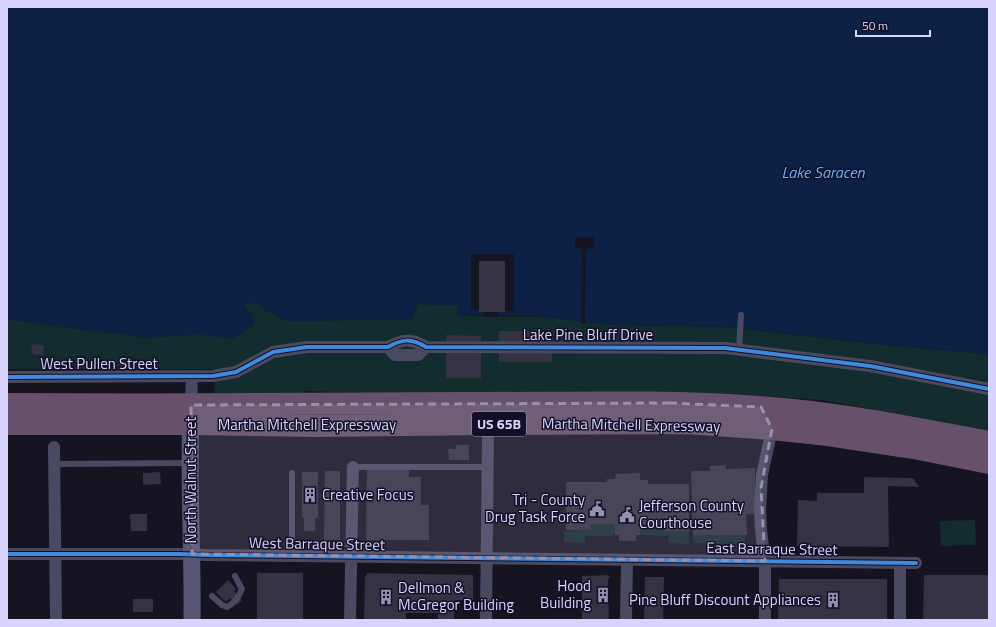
<svg xmlns="http://www.w3.org/2000/svg" width="996" height="627" font-family="'Titillium Web',sans-serif">
	<rect width="100%" height="100%" fill="#161421"/>
	<g fill="#132c2d">
		<path d="M 256,302 L 267,311 L 287,321 L 411,319 L 418,304 L 457,305 L 457,316 L 546,317 L 611,325 L 726,327 L 895,346 L 989,354 L 989,431 L 821,400 L 733,394 L 367,393 L 305,391 L 304,393 L 214,393 L 216,369 L 7,369 L 7,319 L 98,332 L 120,333 L 144,338 L 199,334 L 215,336 L 247,329 L 252,326 L 251,312 L 248,313 L 244,304 Z"/>
		<path d="M 975,520 L 976,545 L 941,546 L 940,521 Z"/>
		<path d="M 591,524 L 615,524 L 615,534 L 612,534 L 613,536 L 585,536 L 585,543 L 564,542 L 564,531 L 591,530 Z"/>
		<path d="M 640,524 L 663,524 L 664,531 L 689,531 L 689,544 L 668,543 L 669,536 L 640,535 Z"/>
		<path d="M 693,535 L 745,535 L 745,544 L 693,543 Z"/>
	</g>
	<path fill="#0d2144" d="M 7,7 L 989,7 L 989,354 L 908,347 L 726,327 L 611,325 L 546,317 L 505,315 L 457,316 L 457,305 L 418,304 L 411,319 L 287,321 L 267,311 L 255,302 L 244,304 L 248,313 L 251,312 L 255,323 L 234,339 L 199,334 L 144,338 L 120,333 L 98,332 L 7,319 Z"/>
	<g fill="#161421">
		<path d="M 575,237 L 594,237 L 594,248 L 586,249 L 585,324 L 581,323 L 582,249 L 575,248 Z"/>
		<path d="M 471,254 L 514,254 L 514,311 L 498,311 L 498,317 L 484,317 L 484,310 L 471,309 Z"/>
	</g>
	<g fill="#343243">
		<rect x="479" y="261" width="26" height="51"/>
		<rect x="499" y="331" width="53" height="31"/>
		<path d="M 446,335 L 481,336 L 481,378 L 446,378 Z"/>
		<path d="M 32,344 L 44,345 L 43,355 L 31,354 Z"/>
		<path d="M 456,445 L 469,445 L 469,460 L 449,460 L 448,449 L 456,449 Z"/>
		<path d="M 726,465 L 726,469 L 755,468 L 755,514 L 746,514 L 747,535 L 693,535 L 691,471 L 710,471 L 710,466 Z"/>
		<path d="M 367,470 L 409,470 L 409,477 L 421,477 L 421,505 L 429,505 L 429,540 L 366,540 Z"/>
		<path d="M 325,471 L 340,471 L 340,540 L 324,540 Z"/>
		<path d="M 160,472 L 161,484 L 143,485 L 143,473 Z"/>
		<path d="M 302,472 L 318,472 L 318,518 L 315,518 L 315,531 L 304,531 L 304,518 L 302,518 Z"/>
		<path d="M 640,473 L 640,480 L 648,480 L 648,484 L 689,484 L 689,531 L 664,531 L 663,524 L 640,524 L 640,535 L 636,535 L 636,541 L 619,541 L 619,535 L 615,535 L 615,524 L 591,524 L 591,530 L 566,530 L 566,482 L 607,482 L 607,479 L 615,479 L 616,474 Z"/>
		<path d="M 864,477 L 913,478 L 919,487 L 888,486 L 889,547 L 797,546 L 798,500 L 817,501 L 817,493 L 864,493 Z"/>
		<path d="M 130,514 L 147,514 L 147,531 L 131,531 Z"/>
		<rect x="257" y="573" width="46" height="47"/>
		<path d="M 367,573 L 473,575 L 473,600 L 455,600 L 454,620 L 438,619 L 438,613 L 406,613 L 406,620 L 364,620 L 365,577 Z"/>
		<path d="M 608,575 L 610,577 L 608,580 L 609,620 L 582,620 L 582,576 Z"/>
		<path d="M 924,575 L 989,575 L 989,620 L 923,620 Z"/>
		<path d="M 645,577 L 664,577 L 663,620 L 644,620 Z"/>
		<path d="M 779,579 L 887,579 L 887,620 L 778,620 Z"/>
		<path d="M 228,580 L 236,589 L 234,591 L 242,600 L 237,605 L 230,598 L 226,602 L 216,592 Z"/>
		<rect x="133" y="599" width="20" height="13"/>
	</g>
	<g fill="none" stroke-linecap="round" stroke-linejoin="round">
		<g stroke="#4a4962" stroke-width="6">
			<path d="M 739,349 L 741,315"/>
			<path d="M 54,464 L 189,463"/>
			<path d="M 353,467 L 488,467"/>
			<path d="M 292,555 L 292,473"/>
			<path d="M 212,596 L 222,605 L 227,607 C 235,603 239,597 242,589 L 235,576"/>
		</g>
		<g stroke="#4a4962" stroke-width="12">
			<path d="M 388,347 L 395,355 L 418,355 L 426,347"/>
			<path d="M 7,377 L 213,376 L 236,372 L 273,352 L 307,347 L 388,347 C 402,339 411,338 426,347 L 725,348 L 870,366 L 989,389"/>
			<path d="M 191,405 L 192,376"/>
			<path d="M 54,447 L 56,620"/>
			<path d="M 7,554 L 179,554 L 206,555 L 916,563"/>
			<path d="M 350,620 L 353,467"/>
			<path d="M 486,620 L 488,434 L 494,421"/>
			<path d="M 626,620 L 627,560"/>
			<path d="M 765,620 L 765,561 L 761,530 L 760,509 L 762,475 L 772,429 L 770,425"/>
			<path d="M 900,620 L 900,563"/>
		</g>
		<path stroke="#575674" stroke-width="17" d="M 191,412 C 188,482 193,551 192,620"/>
		<g stroke="#67516a" stroke-width="22">
			<path d="M 7,404 C 162,405 317,404 472,403 C 568,403 664,400 759,407 C 837,412 913,428 989,442"/>
			<path d="M 7,424 L 190,424 L 315,426 L 492,424 L 686,423 L 772,429 L 828,435 L 914,448 L 989,463"/>
		</g>
		<g stroke="#130f26" stroke-width="6">
			<g id="cycleway">
				<path d="M 7,377 L 213,376 L 236,372 L 273,352 L 307,347 L 388,347 C 402,339 411,338 426,347 L 725,348 L 870,366 L 989,389"/>
				<path d="M 7,554 L 179,554 L 206,555 L 916,563"/>
			</g>
		</g>
		<use href="#cycleway" stroke="#408adc" stroke-width="4"/>
	</g>
	<path fill="#9591b1" fill-opacity="0.2" stroke="#9591b1" stroke-width="3" stroke-dasharray="8 5" stroke-linejoin="round" d="M 669,403 L 761,407 L 772,429 L 761,488 L 765,561 L 192,554 L 191,405 Z"/>
	<defs>
		<g id="building-bare" transform="scale(1.2)"><path d="M-4-6H4V6H1V3H-1V6H-4ZM-2.5-4.3h1.7v1.8h-1.7ZM.8-4.3h1.7v1.8H.8ZM-2.5-1h1.7V.8h-1.7ZM.8-1h1.7V.8H.8Z" fill="#9591b1" stroke="#130f26" stroke-width="2.5" paint-order="stroke"/></g>
		<g id="civic-bare" transform="scale(1.2)"><path d="M-.6-6.5H3V-4.5H.6V-3L4-1V1h2V6H-6V1h2V-1L-.6-3ZM-1.2 2.5V6h2.4V2.5Z" fill="#9591b1" stroke="#130f26" stroke-width="2.5" paint-order="stroke"/></g>
	</defs>
	<g fill-rule="evenodd">
		<use href="#building-bare" x="310" y="495"/>
		<use href="#civic-bare" x="597" y="509"/>
		<use href="#civic-bare" x="627" y="515"/>
		<use href="#building-bare" x="603" y="595"/>
		<use href="#building-bare" x="386" y="597"/>
		<use href="#building-bare" x="833" y="600"/>
	</g>
	<g text-anchor="middle" stroke-width="3" stroke-linejoin="round" paint-order="stroke">
		<rect fill="#130f26" stroke="#9e99be" stroke-width="1" x="472" y="412" width="54" height="24" rx="3"/>
		<g font-size="14" font-weight="bold" fill="#d9d4ff">
			<text x="499" y="429">US 65B</text>
		</g>
		<g font-size="15" fill="#d9d4ff" stroke="#130f26">
			<text x="588" y="340">Lake Pine Bluff Drive</text>
			<text x="99" y="369">West Pullen Street</text>
			<text x="307" y="430">Martha Mitchell Expressway</text>
			<text transform="translate(631 425) rotate(1)" y="5">Martha Mitchell Expressway</text>
			<text transform="translate(191 480) rotate(-90)" y="5">North Walnut Street</text>
			<text transform="translate(317 544) rotate(1)" y="5">West Barraque Street</text>
			<text transform="translate(772 549) rotate(1)" y="5">East Barraque Street</text>
		</g>
		<g font-size="15" fill="#d9d4ff" stroke="#130f26" text-anchor="start">
			<text x="322" y="500">Creative Focus</text>
			<text x="585" y="505" text-anchor="end">Tri - County<tspan x="585" dy="17">Drug Task Force</tspan></text>
			<text x="639" y="511">Jefferson County<tspan x="639" dy="17">Courthouse</tspan></text>
			<text x="591" y="591" text-anchor="end">Hood<tspan x="591" dy="17">Building</tspan></text>
			<text x="398" y="593">Dellmon &amp;<tspan x="398" dy="17">McGregor Building</tspan></text>
			<text x="821" y="605" text-anchor="end">Pine Bluff Discount Appliances</text>
		</g>
		<g font-size="16" font-style="italic" fill="#62b6ff" stroke="#130f26">
			<text x="823" y="178">Lake Saracen</text>
		</g>
	</g>
	<rect width="996" height="627" fill="none" stroke="#d9d4ff" stroke-width="16"/>
	<path d="M856 30v6h74v-6" fill="none" stroke="#d9d4ff" stroke-width="2"/>
	<text x="862" y="30" font-size="12" fill="#d9d4ff" stroke="#130f26" stroke-width="3" paint-order="stroke">50 m</text>
</svg>
